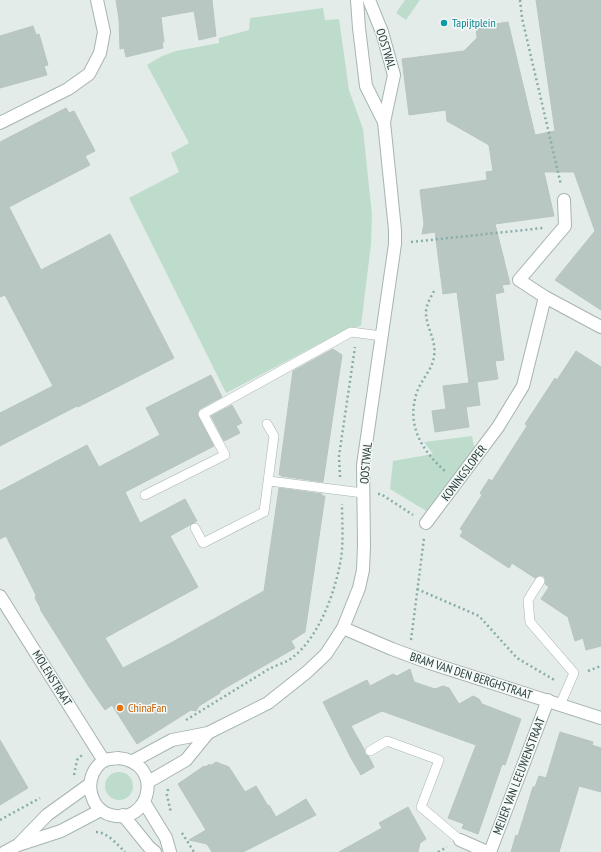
<svg xmlns="http://www.w3.org/2000/svg" width="601" height="852" font-family="'PT Sans Narrow',sans-serif">
	<rect width="100%" height="100%" fill="#e4ecea"/>
	<g fill="#bedccb">
		<path d="M 405,0 L 420,0 L 406,20 L 396,13 Z"/>
		<path d="M 323,8 L 325,20 L 339,19 L 349,90 L 363,129 L 372,215 L 371,244 L 361,326 L 349,328 L 226,393 L 129,198 L 179,172 L 171,153 L 189,143 L 147,65 L 162,56 L 176,51 L 219,43 L 219,38 L 249,30 L 250,18 Z"/>
		<path d="M 472,436 L 475,451 L 428,512 L 390,489 L 393,461 L 433,454 L 424,442 Z"/>
		<circle cx="119" cy="786" r="14"/>
	</g>
	<g fill="#b9c7c3" stroke="#b7c5c2">
		<path d="M 116,0 L 212,0 L 216,36 L 199,40 L 194,11 L 161,17 L 164,42 L 162,42 L 163,48 L 126,57 L 124,48 L 120,49 L 119,19 Z"/>
		<path d="M 536,0 L 601,0 L 601,310 L 555,280 L 595,231 L 574,172 L 544,172 L 554,216 L 495,224 L 510,284 L 502,285 L 504,292 L 495,294 L 504,360 L 495,361 L 498,379 L 469,383 L 457,292 L 443,294 L 435,232 L 422,234 L 424,224 L 420,190 L 487,180 L 486,172 L 493,171 L 489,145 L 447,121 L 446,110 L 409,115 L 402,59 L 464,51 L 477,38 L 476,27 L 508,22 L 535,135 L 555,131 Z"/>
		<path d="M 33,26 L 36,35 L 39,34 L 48,65 L 44,66 L 47,75 L 0,88 L 0,36 Z"/>
		<path d="M 66,108 L 69,113 L 74,111 L 95,151 L 85,156 L 90,165 L 9,207 L 41,270 L 110,234 L 174,358 L 78,407 L 77,406 L 0,446 L 0,413 L 53,386 L 5,295 L 0,297 L 0,142 Z"/>
		<path d="M 333,349 L 342,355 L 323,482 L 281,476 L 281,475 L 279,475 L 293,371 Z"/>
		<path d="M 576,351 L 601,367 L 601,646 L 586,650 L 583,638 L 575,641 L 568,617 L 541,599 L 549,587 L 545,584 L 546,581 L 544,576 L 540,575 L 535,578 L 512,563 L 509,568 L 460,536 L 463,531 L 460,529 L 482,495 L 480,493 L 489,479 L 492,481 L 527,426 L 525,424 L 555,378 L 557,380 Z"/>
		<path d="M 211,375 L 222,397 L 200,409 L 197,414 L 214,446 L 125,492 L 140,523 L 185,499 L 197,521 L 170,536 L 198,587 L 105,638 L 123,668 L 167,645 L 264,591 L 279,488 L 322,494 L 322,496 L 325,496 L 305,632 L 291,641 L 295,648 L 220,691 L 220,693 L 199,706 L 196,711 L 191,710 L 137,744 L 112,705 L 105,710 L 89,687 L 40,609 L 41,609 L 35,598 L 36,595 L 6,536 L 0,539 L 0,491 L 87,445 L 99,467 L 160,435 L 146,408 Z"/>
		<path d="M 477,382 L 480,405 L 466,407 L 469,427 L 435,432 L 432,411 L 446,409 L 443,386 Z"/>
		<path d="M 232,405 L 242,423 L 236,426 L 240,433 L 224,441 L 211,416 Z"/>
		<path d="M 410,669 L 414,682 L 435,689 L 443,686 L 449,688 L 459,704 L 473,696 L 479,699 L 482,704 L 521,719 L 505,765 L 502,764 L 478,834 L 462,828 L 464,824 L 448,818 L 476,745 L 382,711 L 351,726 L 364,749 L 365,754 L 369,757 L 374,767 L 361,775 L 351,758 L 323,702 L 367,680 L 370,686 L 393,674 L 397,676 Z"/>
		<path d="M 560,732 L 593,742 L 592,745 L 601,748 L 601,792 L 579,786 L 559,852 L 511,852 L 516,835 L 518,836 L 533,787 L 535,787 L 539,776 L 546,778 Z"/>
		<path d="M 0,740 L 28,788 L 0,805 Z"/>
		<path d="M 216,762 L 229,767 L 245,792 L 256,786 L 268,806 L 269,805 L 276,817 L 306,799 L 316,815 L 243,852 L 212,852 L 207,844 L 189,840 L 206,830 L 178,784 L 204,766 L 205,767 L 210,764 L 210,766 Z"/>
		<path d="M 408,807 L 426,839 L 420,843 L 418,852 L 339,852 L 382,828 L 379,823 Z"/>
	</g>
	<g fill="none" stroke-linecap="round" stroke-linejoin="round">
		<g stroke="#a7b4b2" stroke-width="10">
			<g id="service">
				<path d="M 269,481 L 363,493"/>
				<path d="M 145,495 L 225,455 L 203,414 L 351,332 L 382,336"/>
				<path d="M 195,528 L 203,543 L 264,512 L 274,436 L 267,424"/>
				<path d="M 540,581 L 528,600 L 530,622 L 574,673 L 560,705"/>
				<path d="M 370,751 L 387,741 L 439,760 L 421,807 L 460,840"/>
			</g>
		</g>
		<g stroke="#a7b4b2" stroke-width="14">
			<g id="minor">
				<path d="M 0,123 L 68,89 L 89,74 L 100,53 L 104,32 L 97,0"/>
				<path d="M 564,200 L 565,226 L 519,280 L 545,297 L 601,327"/>
				<path d="M 426,523 L 498,427 L 523,386 L 545,297"/>
				<path d="M 0,596 L 104,761"/>
				<path d="M 343,628 L 392,649 L 430,663 L 601,718"/>
				<path d="M 460,840 L 487,852"/>
				<path d="M 490,852 L 548,700"/>
			</g>
		</g>
		<g stroke="#a7b4b2" stroke-width="14">
			<g id="tertiary">
				<path d="M 357,0 L 359,28 L 366,86 L 384,122"/>
				<path d="M 118,758 C 165,762 151,826 111,815 C 103,813 96,807 93,799 C 87,786 91,770 103,761 C 106,759 113,759 118,758 Z"/>
				<path d="M 133,761 L 172,740 L 208,733 L 268,703 L 307,672 L 326,654 L 343,628 L 359,588 L 363,570 L 364,545 L 363,465 L 395,244 L 395,230 L 384,122 L 394,75 L 382,32 L 369,0"/>
				<path d="M 148,782 L 186,760 L 208,733"/>
				<path d="M 144,802 L 166,838 L 170,852"/>
				<path d="M 123,815 L 149,847 L 155,852"/>
				<path d="M 19,844 L 47,815 L 90,784"/>
				<path d="M 5,852 L 18,845 L 61,831 L 101,810"/>
			</g>
		</g>
		<g stroke="#87ada8" stroke-width="2.5" stroke-dasharray="2 3" stroke-linecap="butt">
			<path d="M 520,0 L 522,18 L 561,185"/>
			<path d="M 411,242 L 543,228"/>
			<path d="M 434,291 C 431,297 427,303 426,311 C 425,326 437,340 434,356 C 433,369 421,380 417,392 C 406,424 421,450 445,471"/>
			<path d="M 340,477 L 339,456 L 355,347"/>
			<path d="M 378,494 L 381,494 L 413,515"/>
			<path d="M 417,589 L 479,616 L 517,658 L 556,681"/>
			<path d="M 411,640 L 424,538"/>
			<path d="M 588,671 L 601,666"/>
			<path d="M 186,720 C 214,703 241,686 269,669 C 276,665 286,663 293,657 C 318,638 334,595 340,564 C 344,545 342,524 342,504"/>
			<path d="M 74,775 L 77,760 L 82,755"/>
			<path d="M 168,789 L 167,795 L 171,813"/>
			<path d="M 0,820 L 40,798"/>
			<path d="M 96,832 C 107,832 118,845 125,852"/>
			<path d="M 182,833 L 194,852"/>
			<path d="M 438,852 L 447,847"/>
		</g>
		<use href="#service" stroke="#fff" stroke-width="9"/>
		<use href="#minor" stroke="#fff" stroke-width="12"/>
		<use href="#tertiary" stroke="#fff" stroke-width="12"/>
	</g>
	<circle fill="#0f9aa8" stroke="#f4f9f7" stroke-width="1.5" cx="444" cy="23" r="4"/>
	<circle fill="#e8710a" stroke="#f4f9f7" stroke-width="1.5" cx="120" cy="708" r="4"/>
	<g text-anchor="middle" stroke-width="3" stroke-linejoin="round" paint-order="stroke">
		<g font-size="12" fill="#0d838f" stroke="#f4f9f7" text-anchor="start">
			<text x="452" y="27">Tapijtplein</text>
		</g>
		<g font-size="12" fill="#253c3a" stroke="#f4f9f7">
			<text transform="translate(386 49) rotate(73)" y="4">OOSTWAL</text>
			<text transform="translate(366 463) rotate(-85)" y="4">OOSTWAL</text>
			<text transform="translate(464 473) rotate(-53)" y="4">KONINGSLOPER</text>
			<text transform="translate(471 676) rotate(18)" y="4">BRAM VAN DEN BERGHSTRAAT</text>
			<text transform="translate(52 678) rotate(58)" y="4">MOLENSTRAAT</text>
			<text transform="translate(519 776) rotate(-69)" y="4">MEIJER VAN LEEUWENSTRAAT</text>
		</g>
		<g font-size="12" fill="#c56008" stroke="#f4f9f7" text-anchor="start">
			<text x="128" y="712">ChinaFan</text>
		</g>
	</g>
</svg>
